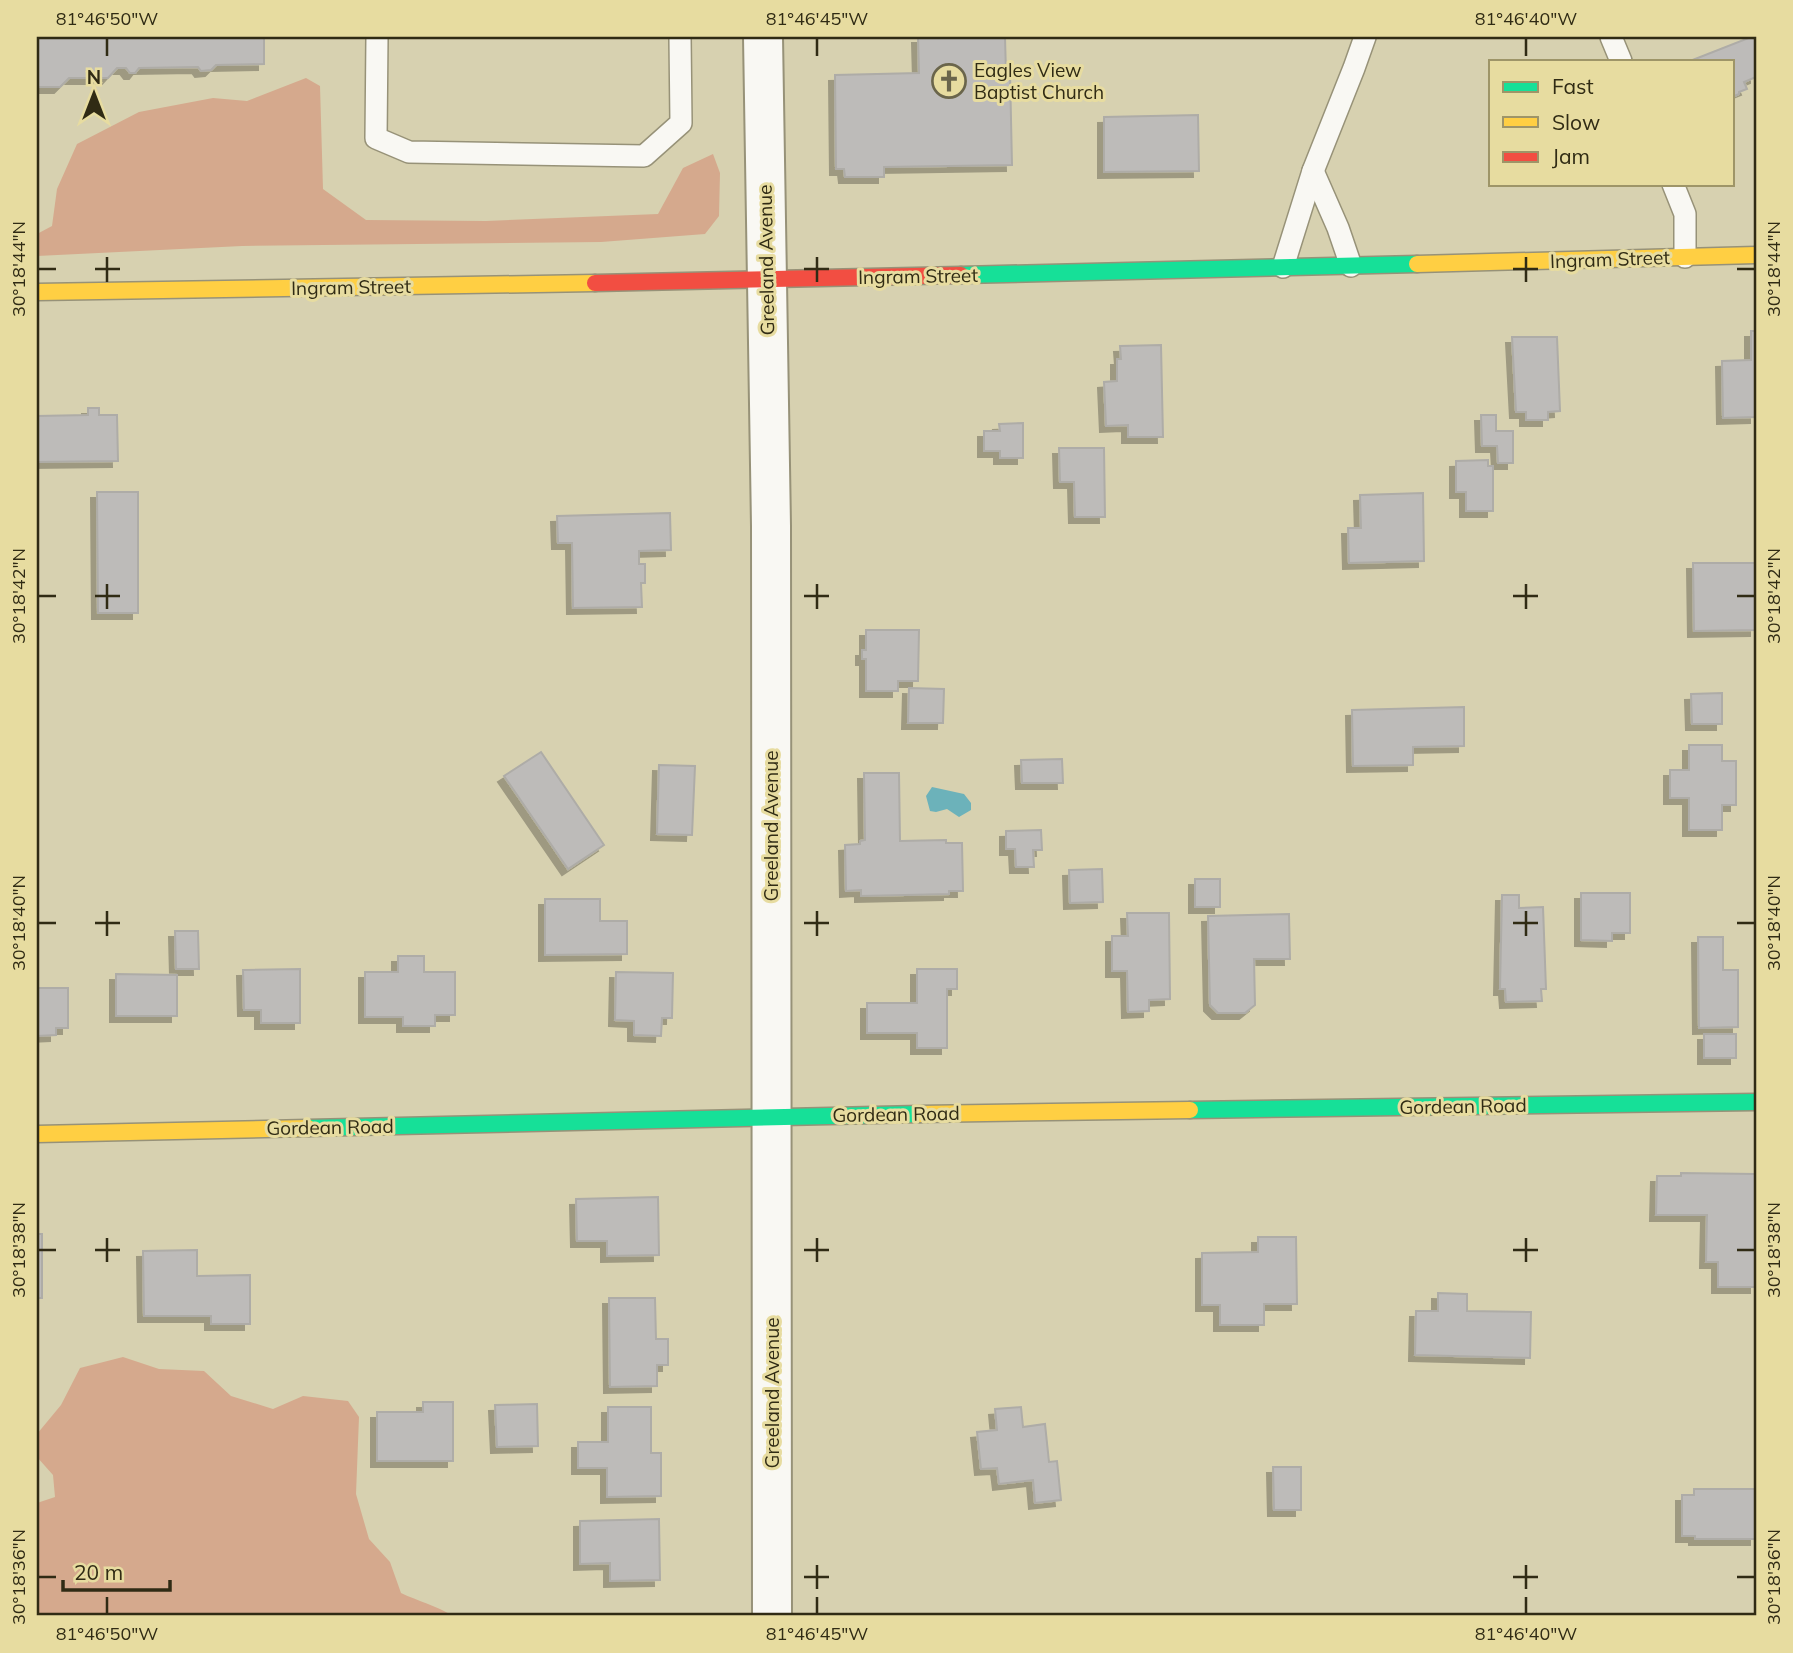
<svg xmlns="http://www.w3.org/2000/svg" width="1793" height="1653" font-family="Mulish,sans-serif">
	<defs>
		<filter id="shadow"><feDropShadow dx="-6" dy="6" stdDeviation="0" flood-color="#0004"/></filter>
	</defs>
	<rect width="100%" height="100%" fill="#d7d1b0"/>
	<g fill="#d5a98d">
		<path d="M 306,78 L 320,86 L 323,189 L 366,220 L 486,221 L 658,214 L 683,168 L 713,154 L 720,173 L 719,216 L 705,234 L 601,242 L 242,246 L 37,256 L 37,234 L 52,226 L 57,189 L 77,144 L 139,112 L 213,98 L 247,101 Z"/>
		<path d="M 123,1357 L 159,1369 L 204,1371 L 231,1396 L 273,1409 L 303,1396 L 348,1401 L 359,1417 L 356,1494 L 369,1539 L 390,1562 L 401,1593 C 418,1601 437,1606 453,1616 L 37,1616 L 37,1503 L 55,1497 L 53,1475 L 37,1457 L 37,1434 L 61,1405 L 80,1368 Z"/>
	</g>
	<path fill="#6cb2ba" d="M 932,787 L 964,794 L 971,803 L 971,810 L 959,817 L 947,809 L 936,812 L 930,811 L 926,796 Z"/>
	<g fill="#bdbbb9" stroke="#aeaca7" stroke-width="2" filter="url(#shadow)">
		<path d="M 37,37 L 264,37 L 264,64 L 216,65 L 211,70 L 201,71 L 198,67 L 139,68 L 135,73 L 130,73 L 126,68 L 117,68 L 108,78 L 69,78 L 60,87 L 37,87 Z"/>
		<path d="M 918,37 L 1005,37 L 1006,73 L 1010,73 L 1012,165 L 884,167 L 884,177 L 845,177 L 844,169 L 836,169 L 835,75 L 919,73 Z"/>
		<path d="M 1751,37 L 1756,39 L 1756,77 L 1744,82 L 1747,89 L 1739,92 L 1739,94 L 1732,97 L 1732,61 L 1690,61 Z"/>
		<path d="M 1198,115 L 1199,171 L 1104,172 L 1104,117 Z"/>
		<path d="M 1751,331 L 1756,331 L 1756,417 L 1723,418 L 1722,361 L 1751,360 Z"/>
		<path d="M 1512,337 L 1557,337 L 1560,411 L 1548,412 L 1548,420 L 1526,420 L 1526,412 L 1516,412 Z"/>
		<path d="M 1161,345 L 1163,437 L 1128,437 L 1128,425 L 1106,426 L 1104,382 L 1117,381 L 1117,359 L 1121,359 L 1120,346 Z"/>
		<path d="M 88,408 L 99,408 L 99,415 L 117,415 L 118,461 L 37,462 L 37,416 L 88,415 Z"/>
		<path d="M 1481,415 L 1496,415 L 1496,431 L 1513,431 L 1513,463 L 1498,463 L 1497,446 L 1482,446 Z"/>
		<path d="M 1023,423 L 1023,458 L 1000,458 L 1000,451 L 984,451 L 984,431 L 1000,431 L 999,424 Z"/>
		<path d="M 1059,448 L 1104,448 L 1105,517 L 1075,517 L 1074,482 L 1060,482 Z"/>
		<path d="M 1488,460 L 1488,466 L 1493,466 L 1493,511 L 1466,511 L 1466,492 L 1456,492 L 1456,461 Z"/>
		<path d="M 97,492 L 138,492 L 138,613 L 98,613 Z"/>
		<path d="M 1423,493 L 1424,561 L 1349,563 L 1348,528 L 1361,528 L 1360,495 Z"/>
		<path d="M 670,513 L 671,550 L 639,551 L 639,564 L 645,564 L 645,583 L 641,583 L 642,607 L 573,608 L 572,543 L 558,543 L 557,516 Z"/>
		<path d="M 1693,563 L 1756,563 L 1756,630 L 1694,631 Z"/>
		<path d="M 866,630 L 919,630 L 918,681 L 898,681 L 898,691 L 866,691 L 866,659 L 862,659 L 862,650 L 866,650 Z"/>
		<path d="M 909,688 L 944,689 L 943,723 L 908,723 Z"/>
		<path d="M 1722,693 L 1722,724 L 1692,724 L 1691,694 Z"/>
		<path d="M 1464,707 L 1464,746 L 1413,747 L 1413,765 L 1353,766 L 1352,710 Z"/>
		<path d="M 1689,745 L 1722,745 L 1722,761 L 1736,761 L 1736,805 L 1722,805 L 1722,830 L 1689,830 L 1689,798 L 1670,798 L 1670,770 L 1689,770 Z"/>
		<path d="M 541,752 L 604,845 L 568,869 L 504,776 Z"/>
		<path d="M 1062,759 L 1063,783 L 1022,783 L 1021,760 Z"/>
		<path d="M 659,765 L 695,766 L 692,835 L 657,834 Z"/>
		<path d="M 864,773 L 899,773 L 900,841 L 946,840 L 946,843 L 962,843 L 963,891 L 949,891 L 949,894 L 861,896 L 861,890 L 846,891 L 845,845 L 860,844 L 860,841 L 865,840 Z"/>
		<path d="M 1041,830 L 1042,850 L 1033,850 L 1034,867 L 1016,867 L 1015,849 L 1006,849 L 1006,831 Z"/>
		<path d="M 1102,869 L 1103,902 L 1070,903 L 1069,870 Z"/>
		<rect x="1195" y="879" width="25" height="28"/>
		<path d="M 1581,893 L 1630,893 L 1630,933 L 1612,933 L 1612,941 L 1581,940 Z"/>
		<path d="M 1502,895 L 1519,895 L 1519,908 L 1543,907 L 1546,989 L 1541,989 L 1542,1001 L 1506,1002 L 1505,989 L 1500,989 Z"/>
		<path d="M 545,899 L 600,899 L 600,921 L 627,921 L 627,954 L 545,955 Z"/>
		<path d="M 1127,913 L 1169,913 L 1170,999 L 1149,1000 L 1149,1011 L 1128,1012 L 1127,971 L 1112,971 L 1112,936 L 1128,936 Z"/>
		<path d="M 1289,914 L 1290,959 L 1254,959 L 1255,1005 L 1245,1013 L 1218,1013 L 1210,1005 L 1208,916 Z"/>
		<path d="M 175,931 L 198,931 L 199,969 L 176,969 Z"/>
		<path d="M 1698,937 L 1723,937 L 1723,970 L 1738,970 L 1738,1027 L 1699,1028 Z"/>
		<path d="M 398,956 L 424,956 L 424,972 L 455,972 L 455,1015 L 435,1015 L 435,1026 L 403,1026 L 403,1017 L 365,1017 L 365,972 L 398,972 Z"/>
		<path d="M 300,969 L 300,1023 L 261,1023 L 261,1010 L 244,1010 L 243,970 Z"/>
		<path d="M 917,969 L 957,969 L 957,989 L 947,989 L 947,1048 L 917,1048 L 917,1033 L 867,1033 L 867,1003 L 917,1003 Z"/>
		<path d="M 616,972 L 673,973 L 672,1018 L 662,1018 L 661,1036 L 634,1035 L 634,1021 L 615,1020 Z"/>
		<path d="M 116,974 L 177,975 L 177,1016 L 116,1016 Z"/>
		<path d="M 37,988 L 68,988 L 68,1028 L 56,1028 L 56,1035 L 37,1036 Z"/>
		<rect x="1704" y="1034" width="32" height="24"/>
		<path d="M 1681,1173 L 1756,1174 L 1756,1287 L 1718,1287 L 1718,1262 L 1706,1262 L 1707,1215 L 1656,1215 L 1657,1176 L 1681,1176 Z"/>
		<path d="M 658,1197 L 659,1255 L 607,1256 L 607,1241 L 577,1241 L 576,1199 Z"/>
		<rect x="37" y="1234" width="5" height="64"/>
		<path d="M 1258,1237 L 1296,1237 L 1297,1304 L 1264,1304 L 1264,1325 L 1220,1325 L 1220,1305 L 1202,1305 L 1202,1253 L 1258,1252 Z"/>
		<path d="M 197,1250 L 197,1276 L 250,1275 L 250,1324 L 211,1324 L 211,1316 L 144,1316 L 143,1251 Z"/>
		<path d="M 1438,1293 L 1467,1294 L 1467,1311 L 1531,1312 L 1530,1358 L 1415,1355 L 1416,1311 L 1438,1311 Z"/>
		<path d="M 609,1298 L 655,1298 L 656,1339 L 668,1339 L 668,1365 L 657,1365 L 657,1386 L 610,1387 Z"/>
		<path d="M 423,1402 L 453,1402 L 453,1461 L 377,1461 L 377,1412 L 423,1412 Z"/>
		<path d="M 537,1404 L 538,1446 L 497,1447 L 495,1405 Z"/>
		<path d="M 608,1407 L 651,1407 L 651,1453 L 661,1453 L 661,1496 L 607,1497 L 607,1468 L 578,1468 L 578,1442 L 608,1442 Z"/>
		<path d="M 1021,1407 L 1023,1427 L 1045,1424 L 1049,1462 L 1057,1461 L 1061,1500 L 1035,1503 L 1033,1480 L 999,1484 L 997,1468 L 981,1469 L 977,1432 L 997,1430 L 995,1409 Z"/>
		<path d="M 1273,1467 L 1301,1467 L 1301,1510 L 1274,1510 Z"/>
		<path d="M 1694,1489 L 1756,1489 L 1756,1539 L 1695,1539 L 1695,1536 L 1682,1536 L 1682,1495 L 1694,1495 Z"/>
		<path d="M 659,1519 L 660,1580 L 610,1581 L 610,1563 L 580,1564 L 580,1521 Z"/>
	</g>
	<g fill="none" stroke-linecap="round" stroke-linejoin="round">
		<g stroke="#979278" stroke-width="24">
			<g id="lane">
				<path d="M 377,37 L 376,138 L 409,152 L 644,156 L 681,123 L 680,37"/>
				<path d="M 1611,37 L 1621,61"/>
				<path d="M 1313,171 L 1338,228 L 1351,266"/>
				<path d="M 1673,184 L 1685,214 L 1685,257"/>
				<path d="M 1283,267 L 1313,171 L 1354,68 L 1365,37"/>
			</g>
		</g>
		<g stroke="#979278" stroke-width="42">
			<path id="street" d="M 763,37 L 771,526 L 772,1616"/>
		</g>
		<g stroke="#979278" stroke-width="19">
			<g id="fast">
				<path d="M 961,275 L 1417,264"/>
				<path d="M 1190,1110 L 1756,1102"/>
				<path d="M 308,1128 L 920,1114"/>
			</g>
		</g>
		<g stroke="#979278" stroke-width="19">
			<g id="slow">
				<path d="M 1417,264 L 1756,255"/>
				<path d="M 37,292 L 595,283"/>
				<path d="M 920,1114 L 1190,1110"/>
				<path d="M 37,1134 L 308,1128"/>
			</g>
		</g>
		<g stroke="#979278" stroke-width="19">
			<path id="jam" d="M 595,283 L 961,275"/>
		</g>
		<use href="#lane" stroke="#f9f8f3" stroke-width="21"/>
		<use href="#street" stroke="#f9f8f3" stroke-width="38"/>
		<use href="#fast" stroke="#16e098" stroke-width="16"/>
		<use href="#slow" stroke="#ffcf43" stroke-width="16"/>
		<use href="#jam" stroke="#f24e42" stroke-width="16"/>
	</g>
	<path fill="none" stroke="#302b14" stroke-width="2.5" d="M 107,38 L 107,56M 817,38 L 817,56M 1526,38 L 1526,56M 107,257 L 107,282M 817,257 L 817,282M 1526,257 L 1526,282M 38,269 L 56,269M 95,269 L 120,269M 804,269 L 829,269M 1513,269 L 1538,269M 1737,269 L 1755,269M 107,584 L 107,609M 817,584 L 817,609M 1526,584 L 1526,609M 38,596 L 56,596M 95,596 L 120,596M 804,596 L 829,596M 1513,596 L 1538,596M 1737,596 L 1755,596M 107,911 L 107,936M 817,911 L 817,936M 1526,911 L 1526,936M 38,923 L 56,923M 95,923 L 120,923M 804,923 L 829,923M 1513,923 L 1538,923M 1737,923 L 1755,923M 107,1238 L 107,1262M 817,1238 L 817,1262M 1526,1238 L 1526,1262M 38,1250 L 56,1250M 95,1250 L 120,1250M 804,1250 L 829,1250M 1513,1250 L 1538,1250M 1737,1250 L 1755,1250M 817,1565 L 817,1589M 1526,1565 L 1526,1589M 38,1577 L 56,1577M 804,1577 L 829,1577M 1513,1577 L 1538,1577M 1737,1577 L 1755,1577M 107,1597 L 107,1614M 817,1597 L 817,1614M 1526,1597 L 1526,1614"/>
	<defs>
		<g id="church-ring" transform="scale(1.75)"><circle r="9.5" fill="#e7dca0" stroke="#6a654b" stroke-width="1.5"/><path d="M-1.2-6h2.4v3.5h3.3v2.4h-3.3V6h-2.4V-.1h-3.3v-2.4h3.3Z" fill="#6a654b"/></g>
	</defs>
	<g fill-rule="evenodd">
		<use href="#church-ring" x="949" y="81"/>
	</g>
	<g text-anchor="middle" stroke-width="6" stroke-linejoin="round" paint-order="stroke">
		<g font-size="19" fill="#302b14" stroke="#e7dca0" text-anchor="start">
			<text x="974" y="77">Eagles View<tspan x="974" dy="22">Baptist Church</tspan></text>
		</g>
		<g font-size="19" fill="#302b14" stroke="#e7dca0">
			<text transform="translate(1610 259) rotate(-2)" y="7">Ingram Street</text>
			<text transform="translate(766 260) rotate(-91)" y="7">Greeland Avenue</text>
			<text transform="translate(918 276) rotate(-1)" y="7">Ingram Street</text>
			<text transform="translate(351 287) rotate(-1)" y="7">Ingram Street</text>
			<text transform="translate(771 826) rotate(-90)" y="7">Greeland Avenue</text>
			<text transform="translate(1463 1106) rotate(-1)" y="7">Gordean Road</text>
			<text transform="translate(896 1114) rotate(-1)" y="7">Gordean Road</text>
			<text transform="translate(330 1127) rotate(-1)" y="7">Gordean Road</text>
			<text transform="translate(772 1393) rotate(-90)" y="7">Greeland Avenue</text>
		</g>
	</g>
	<rect width="1793" height="1653" fill="none" stroke="#e7dca0" stroke-width="77"/>
	<rect x="1489" y="60" width="245" height="126" fill="#e7dca0" stroke="#9e9568" stroke-width="2"/>
	<rect x="1503" y="82" width="35" height="10" fill="#16e098" stroke="#9e9568" stroke-width="2"/>
	<text x="1552" y="94" font-size="21" fill="#302b14">Fast</text>
	<rect x="1503" y="117" width="35" height="10" fill="#ffcf43" stroke="#9e9568" stroke-width="2"/>
	<text x="1552" y="130" font-size="21" fill="#302b14">Slow</text>
	<rect x="1503" y="152" width="35" height="10" fill="#f24e42" stroke="#9e9568" stroke-width="2"/>
	<text x="1552" y="164" font-size="21" fill="#302b14">Jam</text>
	<g transform="translate(94 94)" stroke="#e7dca0" stroke-width="5" paint-order="stroke">
	<path d="M0-5L12 26L0 18L-12 26Z" fill="#302b14"/>
	<text y="-10" font-size="19" font-weight="bold" text-anchor="middle" fill="#302b14">N</text>
	</g>
	<path d="M63 1580v10h107v-10" fill="none" stroke="#302b14" stroke-width="3.5"/>
	<text x="74" y="1580" font-size="21" fill="#302b14" stroke="#e7dca0" stroke-width="5" paint-order="stroke">20 m</text>
	<rect x="38" y="38" width="1717" height="1576" fill="none" stroke="#302b14" stroke-width="2.5"/>
	<g font-size="18" text-anchor="middle" fill="#302b14">
		<text x="107" y="25">81°46'50"W</text>
		<text x="817" y="25">81°46'45"W</text>
		<text x="1526" y="25">81°46'40"W</text>
		<text transform="translate(19 269) rotate(-90)" y="6">30°18'44"N</text>
		<text transform="translate(1774 269) rotate(-90)" y="6">30°18'44"N</text>
		<text transform="translate(19 596) rotate(-90)" y="6">30°18'42"N</text>
		<text transform="translate(1774 596) rotate(-90)" y="6">30°18'42"N</text>
		<text transform="translate(19 923) rotate(-90)" y="6">30°18'40"N</text>
		<text transform="translate(1774 923) rotate(-90)" y="6">30°18'40"N</text>
		<text transform="translate(19 1250) rotate(-90)" y="6">30°18'38"N</text>
		<text transform="translate(1774 1250) rotate(-90)" y="6">30°18'38"N</text>
		<text transform="translate(19 1577) rotate(-90)" y="6">30°18'36"N</text>
		<text transform="translate(1774 1577) rotate(-90)" y="6">30°18'36"N</text>
		<text x="107" y="1640">81°46'50"W</text>
		<text x="817" y="1640">81°46'45"W</text>
		<text x="1526" y="1640">81°46'40"W</text>
	</g>
</svg>
